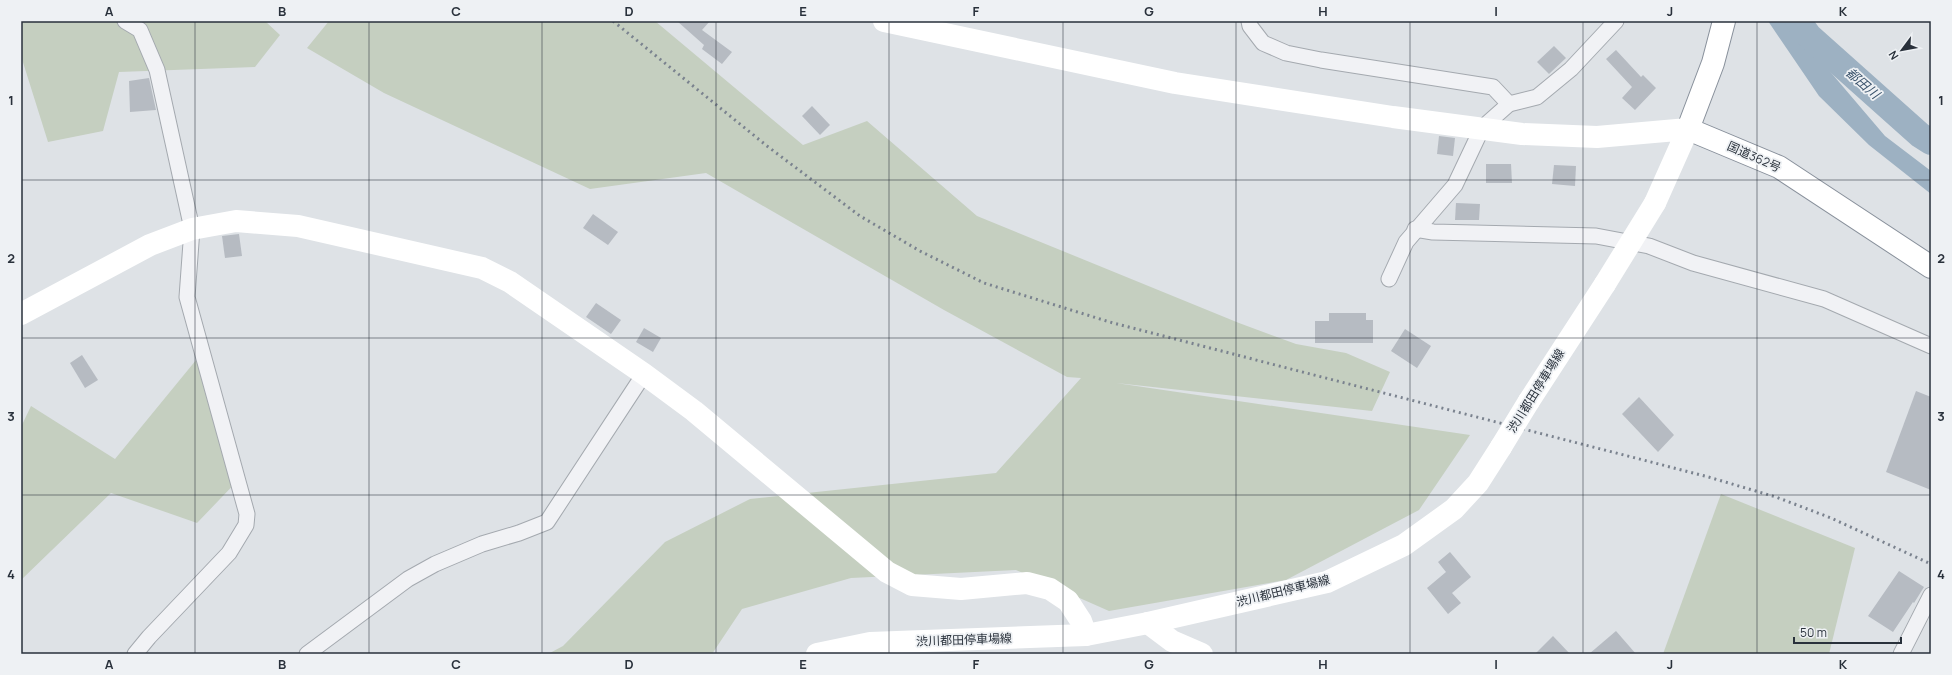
<svg xmlns="http://www.w3.org/2000/svg" width="1952" height="675" font-family="Manrope,'Noto Sans JP',sans-serif">
	<rect width="100%" height="100%" fill="#dee2e6"/>
	<g fill="#c5cfc0">
		<path d="M 21,21 L 265,21 L 280,35 L 255,67 L 119,72 L 103,131 L 48,142 L 21,56 Z"/>
		<path d="M 329,21 L 655,21 L 803,145 L 867,121 L 977,216 L 1239,323 L 1296,344 L 1346,353 L 1390,372 L 1372,411 L 1116,383 L 1470,435 L 1419,510 L 1286,580 L 1109,611 L 1016,570 L 851,578 L 742,609 L 712,654 L 548,654 L 563,646 L 665,542 L 750,499 L 996,473 L 1081,378 L 1067,377 L 944,310 L 706,173 L 590,189 L 384,93 L 307,48 Z"/>
		<path d="M 201,354 L 243,475 L 197,523 L 111,493 L 21,580 L 21,427 L 31,406 L 115,459 Z"/>
		<path d="M 1721,494 L 1855,548 L 1829,654 L 1663,654 Z"/>
	</g>
	<path fill="#9db1c2" d="M 1768,21 L 1787,21 L 1885,136 L 1931,171 L 1931,194 L 1869,145 L 1819,96 Z"/>
	<g fill="none" stroke-linecap="round" stroke-linejoin="round">
		<path stroke="#9db1c2" stroke-width="26" d="M 1798,21 L 1809,36 L 1920,135 L 1931,142"/>
	</g>
	<g fill="#b6bbc2">
		<path d="M 677,21 L 710,21 L 702,30 L 732,52 L 722,64 L 702,49 L 704,45 Z"/>
		<path d="M 1554,46 L 1566,58 L 1549,74 L 1537,62 Z"/>
		<path d="M 1616,50 L 1641,77 L 1643,75 L 1656,88 L 1635,110 L 1622,98 L 1632,87 L 1606,59 Z"/>
		<path d="M 149,78 L 156,110 L 130,112 L 129,81 Z"/>
		<path d="M 812,106 L 830,125 L 820,135 L 802,116 Z"/>
		<path d="M 1439,136 L 1455,138 L 1453,156 L 1437,154 Z"/>
		<path d="M 1486,164 L 1511,164 L 1512,183 L 1486,183 Z"/>
		<path d="M 1554,165 L 1576,166 L 1575,186 L 1552,184 Z"/>
		<path d="M 1456,203 L 1480,204 L 1479,220 L 1455,220 Z"/>
		<path d="M 593,214 L 618,232 L 608,245 L 583,228 Z"/>
		<path d="M 239,234 L 242,256 L 225,258 L 222,236 Z"/>
		<path d="M 596,303 L 621,320 L 611,334 L 586,317 Z"/>
		<path d="M 1329,313 L 1366,313 L 1366,320 L 1373,320 L 1373,343 L 1315,343 L 1315,321 L 1329,321 Z"/>
		<path d="M 644,328 L 661,338 L 653,352 L 636,342 Z"/>
		<path d="M 1405,329 L 1431,346 L 1417,368 L 1391,351 Z"/>
		<path d="M 82,355 L 98,380 L 85,388 L 70,363 Z"/>
		<path d="M 1916,391 L 1931,397 L 1931,490 L 1886,472 Z"/>
		<path d="M 1639,397 L 1674,435 L 1658,452 L 1622,414 Z"/>
		<path d="M 1450,552 L 1471,577 L 1452,593 L 1461,603 L 1448,614 L 1427,588 L 1446,572 L 1438,562 Z"/>
		<path d="M 1899,571 L 1924,587 L 1914,603 L 1913,602 L 1893,632 L 1868,616 Z"/>
		<path d="M 1616,631 L 1636,654 L 1589,654 Z"/>
		<path d="M 1553,636 L 1570,654 L 1535,654 Z"/>
	</g>
	<g fill="none" stroke-linecap="round" stroke-linejoin="round">
		<g stroke="#a4a9af" stroke-width="17">
			<g id="street">
				<path d="M 125,21 L 140,30 L 157,70 L 192,229 L 187,297 L 247,514 L 246,525 L 229,553 L 149,637 L 135,654"/>
				<path d="M 1249,21 L 1250,26 L 1263,43 L 1286,53 L 1321,60 L 1493,87 L 1509,104"/>
				<path d="M 1415,229 L 1433,232 L 1596,236 L 1649,246 L 1693,263 L 1824,299 L 1931,346"/>
				<path d="M 1389,279 L 1406,242 L 1455,185 L 1482,128 L 1509,104 L 1537,97 L 1571,69 L 1616,21"/>
				<path d="M 307,654 L 408,579 L 435,564 L 482,544 L 519,533 L 547,522 L 644,374"/>
				<path d="M 1901,654 L 1931,595"/>
			</g>
		</g>
		<g stroke="#88909b" stroke-width="24">
			<path id="highway" d="M 1724,21 L 1713,63 L 1688,129 L 1779,167 L 1931,267"/>
		</g>
		<use href="#street" stroke="#f1f2f5" stroke-width="15"/>
		<g stroke="#fff" stroke-width="22">
			<path d="M 884,21 L 1175,83 L 1393,117 L 1522,134 L 1597,137 L 1688,129 L 1655,203"/>
			<path d="M 21,314 L 150,245 L 192,229 L 236,221 L 298,226 L 482,268 L 510,282 L 644,374 L 694,411 L 887,572 L 912,585 L 961,589 L 1027,583 L 1050,589 L 1068,601 L 1081,621 L 1086,635"/>
			<path d="M 1529,401 L 1605,284"/>
			<path d="M 1148,623 L 1172,641 L 1202,654"/>
			<path d="M 817,654 L 870,643 L 1086,635 L 1148,623 L 1327,582 L 1404,545 L 1454,509 L 1478,483 L 1501,447"/>
		</g>
		<use href="#highway" stroke="#fff" stroke-width="22"/>
		<path stroke="#7a828e" stroke-width="3" stroke-dasharray="2 4" stroke-linecap="butt" d="M 613,21 L 767,146 L 860,216 L 920,251 L 984,283 L 1113,323 L 1705,476 L 1776,497 L 1831,518 L 1931,564"/>
		<g stroke="#fff" stroke-width="22">
			<path d="M 1605,284 L 1655,203"/>
			<path d="M 1501,447 L 1529,401"/>
		</g>
	</g>
	<path fill="none" stroke="#29313b" stroke-width="1" stroke-opacity="0.55" d="M 195,21 L 195,654M 369,21 L 369,654M 542,21 L 542,654M 716,21 L 716,654M 889,21 L 889,654M 1063,21 L 1063,654M 1236,21 L 1236,654M 1410,21 L 1410,654M 1583,21 L 1583,654M 1757,21 L 1757,654M 21,180 L 1931,180M 21,338 L 1931,338M 21,495 L 1931,495"/>
	<g text-anchor="middle" stroke-width="3.5" stroke-linejoin="round" paint-order="stroke">
		<g font-size="12" fill="#29313b" stroke="#eef1f4">
			<text transform="translate(1754 157) rotate(24)" y="4">国道362号</text>
			<text transform="translate(1536 391) rotate(-58)" y="4">渋川都田停車場線</text>
			<text transform="translate(1283 591) rotate(-14)" y="4">渋川都田停車場線</text>
			<text transform="translate(964 640) rotate(-2)" y="4">渋川都田停車場線</text>
		</g>
		<g font-size="13" font-style="italic" fill="#38516a" stroke="#eef1f4">
			<text transform="translate(1863 83) rotate(41)" y="5">都田川</text>
		</g>
	</g>
	<rect width="1952" height="675" fill="none" stroke="#eef1f4" stroke-width="44"/>
	<g transform="translate(1902 50) rotate(238)" stroke="#eef1f4" stroke-width="3" paint-order="stroke">
	<path d="M0-3L7 15L0 10L-7 15Z" fill="#29313b"/>
	<text y="-6" font-size="11" font-weight="bold" text-anchor="middle" fill="#29313b">N</text>
	</g>
	<path d="M1794 637v6h107v-6" fill="none" stroke="#29313b" stroke-width="2"/>
	<text x="1800" y="637" font-size="12" fill="#29313b" stroke="#eef1f4" stroke-width="3" paint-order="stroke">50 m</text>
	<rect x="22" y="22" width="1908" height="631" fill="none" stroke="#29313b" stroke-width="1.5"/>
	<g font-size="13" text-anchor="middle" font-weight="bold" fill="#29313b">
		<text x="109" y="16">A</text>
		<text x="282" y="16">B</text>
		<text x="456" y="16">C</text>
		<text x="629" y="16">D</text>
		<text x="803" y="16">E</text>
		<text x="976" y="16">F</text>
		<text x="1149" y="16">G</text>
		<text x="1323" y="16">H</text>
		<text x="1496" y="16">I</text>
		<text x="1670" y="16">J</text>
		<text x="1843" y="16">K</text>
		<text x="11" y="105">1</text>
		<text x="1941" y="105">1</text>
		<text x="11" y="263">2</text>
		<text x="1941" y="263">2</text>
		<text x="11" y="421">3</text>
		<text x="1941" y="421">3</text>
		<text x="11" y="579">4</text>
		<text x="1941" y="579">4</text>
		<text x="109" y="669">A</text>
		<text x="282" y="669">B</text>
		<text x="456" y="669">C</text>
		<text x="629" y="669">D</text>
		<text x="803" y="669">E</text>
		<text x="976" y="669">F</text>
		<text x="1149" y="669">G</text>
		<text x="1323" y="669">H</text>
		<text x="1496" y="669">I</text>
		<text x="1670" y="669">J</text>
		<text x="1843" y="669">K</text>
	</g>
</svg>
